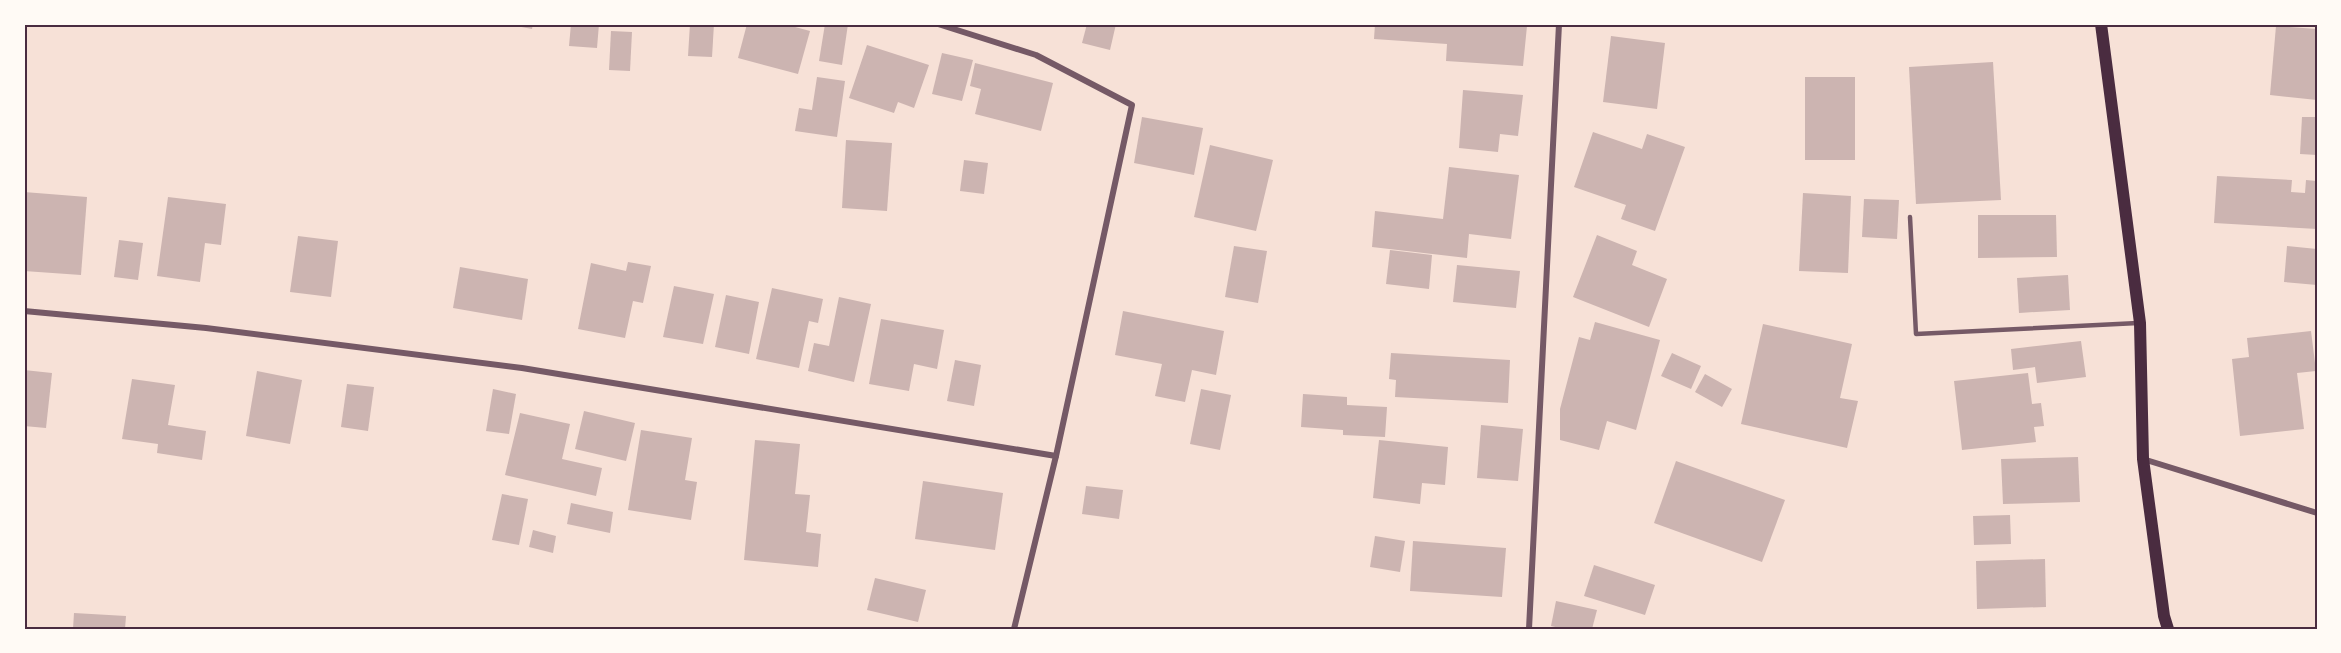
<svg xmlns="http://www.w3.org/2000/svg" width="2341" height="653" font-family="Rubik,sans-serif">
	<rect width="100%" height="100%" fill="#f7e1d7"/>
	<g fill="#ccb4b1">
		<path d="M 506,24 L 533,24 L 532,29 Z"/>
		<path d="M 571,24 L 599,24 L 597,48 L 569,46 Z"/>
		<path d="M 690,24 L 714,24 L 712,57 L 688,56 Z"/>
		<path d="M 747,24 L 784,24 L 810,31 L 798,74 L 738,58 Z"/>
		<path d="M 825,24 L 848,24 L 842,65 L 819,61 Z"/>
		<path d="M 1087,24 L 1116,24 L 1110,50 L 1082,43 Z"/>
		<path d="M 1375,24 L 1497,24 L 1527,26 L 1523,66 L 1446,61 L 1447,44 L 1374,39 Z"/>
		<path d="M 2276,26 L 2317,29 L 2317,100 L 2270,95 Z"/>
		<path d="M 611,31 L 632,32 L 630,71 L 609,70 Z"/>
		<path d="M 1611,36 L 1665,43 L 1657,109 L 1603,102 Z"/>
		<path d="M 867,45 L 929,65 L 914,108 L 898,102 L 894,113 L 849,98 Z"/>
		<path d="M 942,53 L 973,60 L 962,101 L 932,94 Z"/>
		<path d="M 1993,62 L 2001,200 L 1916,204 L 1909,67 Z"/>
		<path d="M 975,63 L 1053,83 L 1041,131 L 975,114 L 981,89 L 970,86 Z"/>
		<path d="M 817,77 L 845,81 L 837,137 L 795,131 L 799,108 L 812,110 Z"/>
		<rect x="1805" y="77" width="50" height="83"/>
		<path d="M 1463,90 L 1523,95 L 1518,136 L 1500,134 L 1498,152 L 1459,148 Z"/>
		<path d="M 1142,117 L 1203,128 L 1194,175 L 1134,163 Z"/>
		<path d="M 2302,117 L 2317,117 L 2317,155 L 2300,154 Z"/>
		<path d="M 1593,132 L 1642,149 L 1647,134 L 1685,147 L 1655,231 L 1621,219 L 1626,205 L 1574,187 Z"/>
		<path d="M 846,140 L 892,143 L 887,211 L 842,208 Z"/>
		<path d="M 1210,145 L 1273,160 L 1256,231 L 1194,217 Z"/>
		<path d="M 964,160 L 988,163 L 984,194 L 960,191 Z"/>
		<path d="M 1449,167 L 1519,175 L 1511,239 L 1469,234 L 1467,258 L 1372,247 L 1375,211 L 1443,219 Z"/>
		<path d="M 2217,176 L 2292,180 L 2291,192 L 2305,193 L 2306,180 L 2317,181 L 2317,229 L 2214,223 Z"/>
		<path d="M 24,192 L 87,197 L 81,275 L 24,271 Z"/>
		<path d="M 1803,193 L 1851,196 L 1848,273 L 1799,271 Z"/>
		<path d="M 168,197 L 226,204 L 221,245 L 205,243 L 200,282 L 157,276 Z"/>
		<path d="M 1864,199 L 1899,200 L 1897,239 L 1862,237 Z"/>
		<path d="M 1978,215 L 2056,215 L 2057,257 L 1978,258 Z"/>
		<path d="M 1597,235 L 1637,251 L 1632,265 L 1667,279 L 1649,327 L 1573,297 Z"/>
		<path d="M 298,236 L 338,241 L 331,297 L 290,292 Z"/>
		<path d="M 119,240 L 143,243 L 138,280 L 114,277 Z"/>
		<path d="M 1234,246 L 1267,251 L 1258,303 L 1225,297 Z"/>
		<path d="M 2287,246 L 2317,249 L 2317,285 L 2284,282 Z"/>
		<path d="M 1390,250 L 1432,255 L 1429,289 L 1386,284 Z"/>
		<path d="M 628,262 L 651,266 L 643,303 L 633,301 L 625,338 L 578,329 L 591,263 L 626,271 Z"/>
		<path d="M 1457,265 L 1520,271 L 1516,308 L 1453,302 Z"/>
		<path d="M 460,267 L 528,279 L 522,320 L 453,308 Z"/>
		<path d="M 2068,275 L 2070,310 L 2019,313 L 2017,278 Z"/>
		<path d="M 674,286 L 714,294 L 703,344 L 663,337 Z"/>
		<path d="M 772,288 L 823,299 L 818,323 L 809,321 L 799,368 L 756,359 Z"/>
		<path d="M 726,295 L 759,302 L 749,354 L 715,347 Z"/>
		<path d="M 839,297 L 871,304 L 854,382 L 808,371 L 814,343 L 829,346 Z"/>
		<path d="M 1123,311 L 1224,331 L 1216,375 L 1192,370 L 1185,402 L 1155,396 L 1162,364 L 1115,355 Z"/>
		<path d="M 881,319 L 944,330 L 937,369 L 914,364 L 909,391 L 869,384 Z"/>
		<path d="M 1595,322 L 1660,340 L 1636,430 L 1607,421 L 1599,450 L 1560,440 L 1560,409 L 1579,337 L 1590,340 Z"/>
		<path d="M 1763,324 L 1852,344 L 1840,398 L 1858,401 L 1847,448 L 1741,424 Z"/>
		<path d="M 2311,331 L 2316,371 L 2297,373 L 2304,429 L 2240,436 L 2232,359 L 2249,357 L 2247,338 Z"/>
		<path d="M 2081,341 L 2086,377 L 2037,383 L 2035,367 L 2013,370 L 2011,349 Z"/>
		<path d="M 1391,353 L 1510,360 L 1508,403 L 1395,397 L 1396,380 L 1389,379 Z"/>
		<path d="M 1672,353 L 1701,366 L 1691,389 L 1661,376 Z"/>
		<path d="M 955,360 L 981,365 L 974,406 L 947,401 Z"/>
		<path d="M 24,370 L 52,373 L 46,428 L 24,426 Z"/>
		<path d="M 257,371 L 302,380 L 290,444 L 246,436 Z"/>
		<path d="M 2028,373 L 2032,404 L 2041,403 L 2044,426 L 2034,427 L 2036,442 L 1962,450 L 1954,381 Z"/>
		<path d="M 1705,374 L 1732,389 L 1722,407 L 1695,392 Z"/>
		<path d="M 132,379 L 175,385 L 168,425 L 206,431 L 202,460 L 157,453 L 158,444 L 122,439 Z"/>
		<path d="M 347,384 L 374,387 L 368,431 L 341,427 Z"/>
		<path d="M 493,389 L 516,394 L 509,434 L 486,431 Z"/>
		<path d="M 1201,389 L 1231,395 L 1220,450 L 1190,444 Z"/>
		<path d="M 1303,394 L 1347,397 L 1347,405 L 1387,407 L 1385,437 L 1343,435 L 1343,430 L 1301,427 Z"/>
		<path d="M 584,411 L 635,423 L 626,461 L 575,449 Z"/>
		<path d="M 520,413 L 570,424 L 562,459 L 602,468 L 596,496 L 505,475 Z"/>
		<path d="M 1481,425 L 1523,429 L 1518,481 L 1477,478 Z"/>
		<path d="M 641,430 L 692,438 L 685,480 L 697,482 L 691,520 L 628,510 Z"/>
		<path d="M 755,440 L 800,444 L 795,494 L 810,495 L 806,532 L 821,534 L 818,567 L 744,560 Z"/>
		<path d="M 1379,440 L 1448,447 L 1445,485 L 1422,483 L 1420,504 L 1373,498 Z"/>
		<path d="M 2078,457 L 2080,502 L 2003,504 L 2001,459 Z"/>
		<path d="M 1676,461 L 1785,500 L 1762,562 L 1654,523 Z"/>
		<path d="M 923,481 L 1003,493 L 995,550 L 915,539 Z"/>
		<path d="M 1086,486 L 1123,490 L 1119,519 L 1082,514 Z"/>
		<path d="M 502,494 L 528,499 L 519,545 L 492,540 Z"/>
		<path d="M 571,503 L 613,512 L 610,533 L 567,524 Z"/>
		<path d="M 2010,515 L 2011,544 L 1974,545 L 1973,516 Z"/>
		<path d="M 533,530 L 556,536 L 553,553 L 529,547 Z"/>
		<path d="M 1375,536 L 1405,541 L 1400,572 L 1370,567 Z"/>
		<path d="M 1413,541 L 1506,548 L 1502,597 L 1410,591 Z"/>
		<path d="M 2045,559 L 2046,607 L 1977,609 L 1976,561 Z"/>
		<path d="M 1594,565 L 1655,585 L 1645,615 L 1584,596 Z"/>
		<path d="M 875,578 L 926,590 L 918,622 L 867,610 Z"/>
		<path d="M 1556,601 L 1597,610 L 1592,629 L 1564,629 L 1551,626 Z"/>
		<path d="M 74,613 L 126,616 L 125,629 L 73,629 Z"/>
	</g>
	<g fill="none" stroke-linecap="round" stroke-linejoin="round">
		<path stroke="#755966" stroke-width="4.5" d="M 1910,217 L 1916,334 L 2138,323"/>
		<g stroke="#755966" stroke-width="6">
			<path d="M 938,24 L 1036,55 L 1132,105 L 1056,456 L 1014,629"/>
			<path d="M 24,311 L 206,328 L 522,368 L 1056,456"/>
			<path d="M 2143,459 L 2317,513"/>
			<path d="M 1529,629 L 1559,24"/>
		</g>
		<path stroke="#4a2c40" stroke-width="12" d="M 2101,24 L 2140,323 L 2143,459 L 2164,616 L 2168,629"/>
	</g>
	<rect width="2341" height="653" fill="none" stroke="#fffaf5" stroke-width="51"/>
	<rect x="26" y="26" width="2290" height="602" fill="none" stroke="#4a2c40" stroke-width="2"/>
</svg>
